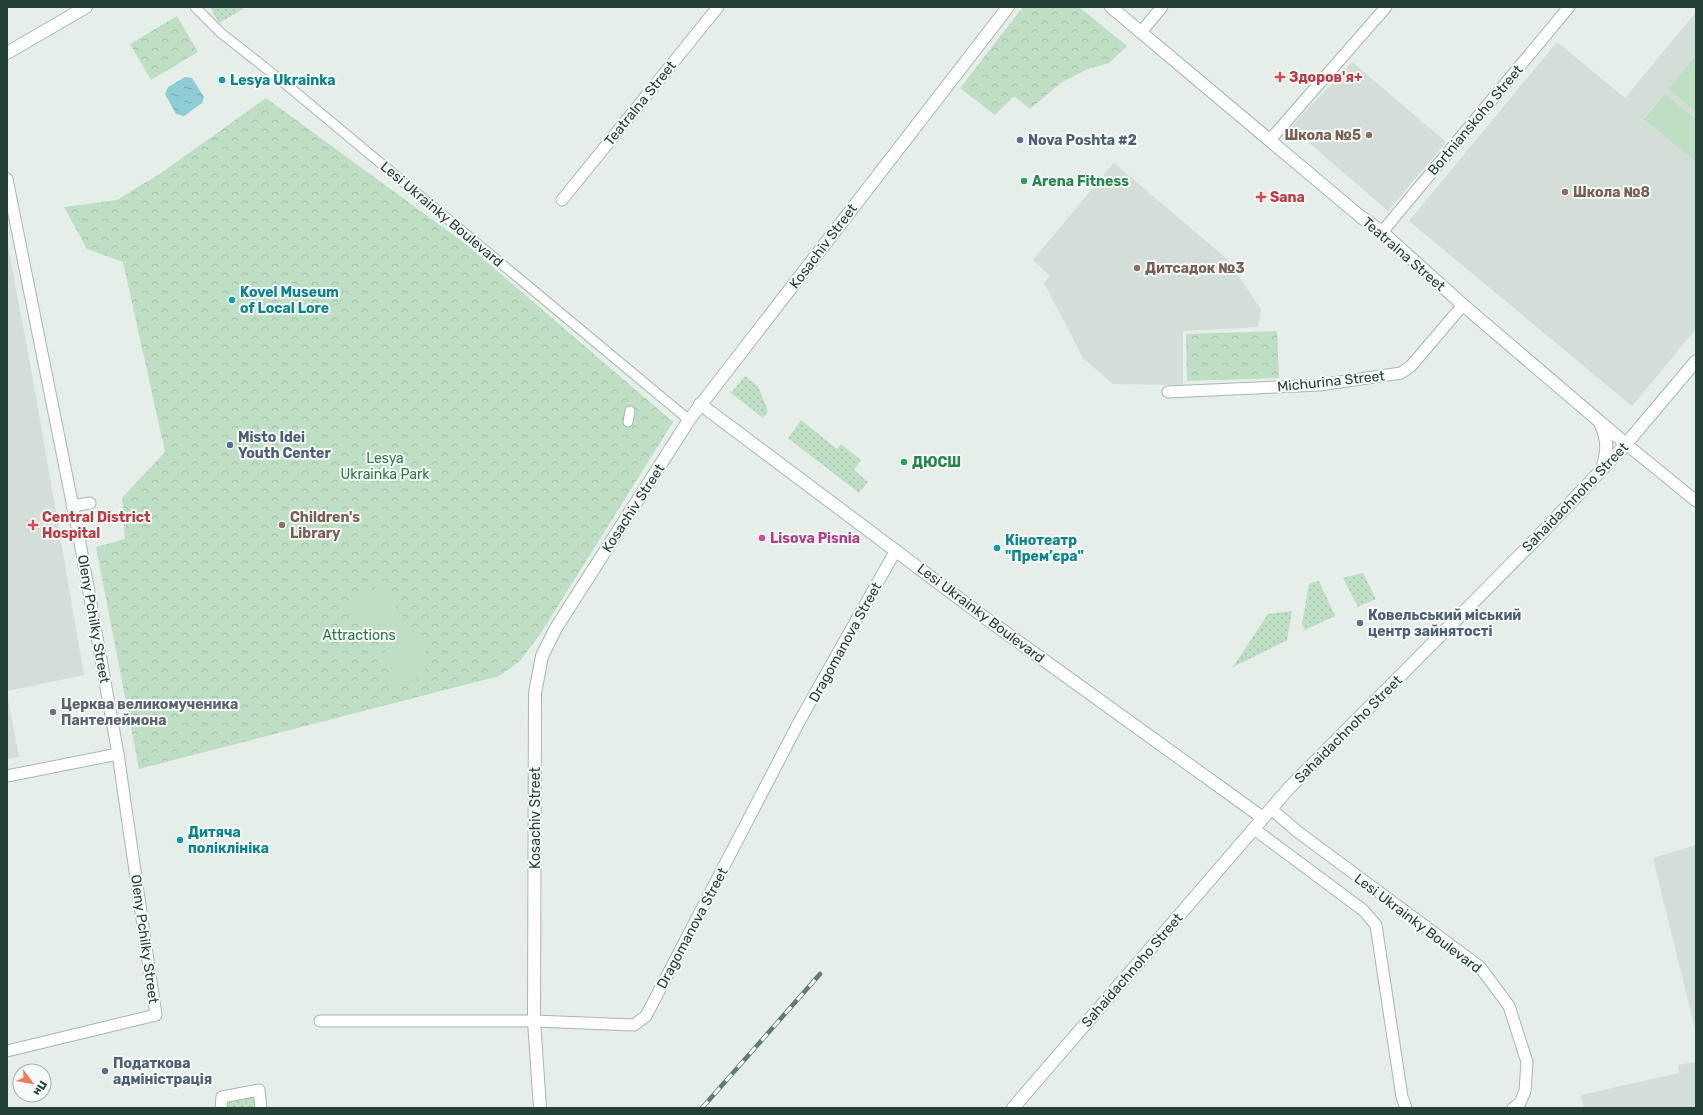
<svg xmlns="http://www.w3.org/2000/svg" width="1703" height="1115" font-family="Rubik,sans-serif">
	<defs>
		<pattern id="grass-dots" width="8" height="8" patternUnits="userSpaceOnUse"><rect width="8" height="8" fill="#bedfc4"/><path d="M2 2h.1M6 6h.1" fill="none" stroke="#a3c1a9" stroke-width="1.8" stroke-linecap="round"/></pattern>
		<pattern id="park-crowns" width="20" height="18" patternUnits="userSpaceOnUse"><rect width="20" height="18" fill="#bedfc4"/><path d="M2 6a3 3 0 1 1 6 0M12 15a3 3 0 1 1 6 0" fill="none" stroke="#a3c1a9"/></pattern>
		<pattern id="water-ripples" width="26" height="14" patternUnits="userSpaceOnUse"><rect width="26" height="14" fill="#8dcdd3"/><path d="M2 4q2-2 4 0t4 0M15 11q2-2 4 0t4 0" fill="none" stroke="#73a8ac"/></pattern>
	</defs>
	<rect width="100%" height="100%" fill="#e5eee9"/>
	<g fill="#d3ded8">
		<path d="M 1696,12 L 1696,55 L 1668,89 L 1696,112 L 1696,119 L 1665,93 L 1644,118 L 1696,162 L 1696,329 L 1632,406 L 1409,221 L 1557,42 L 1625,98 Z"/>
		<path d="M 1352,62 L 1446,142 L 1388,211 L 1291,127 Z"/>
		<path d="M 1114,163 L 1227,259 L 1261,309 L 1258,327 L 1183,331 L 1183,385 L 1113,384 L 1083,358 L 1044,283 L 1050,276 L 1033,260 Z"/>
		<path d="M 7,241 L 32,374 L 84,675 L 7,691 Z"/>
		<path d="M 7,694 L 19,757 L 7,759 Z"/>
		<path d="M 1696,845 L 1696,1033 L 1653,858 Z"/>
		<path d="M 1696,1062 L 1696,1108 L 1584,1108 L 1581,1095 L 1679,1073 L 1678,1065 Z"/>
	</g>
	<g fill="url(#grass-dots)">
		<path d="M 210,7 L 242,7 L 243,9 L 219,23 Z"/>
		<path d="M 745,376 L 758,386 L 768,411 L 763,418 L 731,393 Z"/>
		<path d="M 801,420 L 837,449 L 841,444 L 861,460 L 854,470 L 868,482 L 859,493 L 788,438 Z"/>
		<path d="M 1363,573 L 1376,599 L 1358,607 L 1343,578 Z"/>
		<path d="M 1319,581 L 1335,616 L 1305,630 L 1302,624 L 1309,584 Z"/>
		<path d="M 1292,611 L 1287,640 L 1233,667 L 1268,614 Z"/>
		<path d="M 254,1097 L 255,1108 L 227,1108 L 228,1101 Z"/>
	</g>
	<g fill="url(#park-crowns)">
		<path d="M 1023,7 L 1079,7 L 1127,46 L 1109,63 L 1090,68 L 1062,82 L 1030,109 L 1014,96 L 995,115 L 960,88 Z"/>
		<path d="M 177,16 L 198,52 L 151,80 L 130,44 Z"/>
		<path d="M 266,98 L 467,245 L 673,422 L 541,633 L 519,662 L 499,676 L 139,769 L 96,547 L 125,539 L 122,498 L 165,452 L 123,262 L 87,249 L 64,207 L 117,200 L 161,173 Z"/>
		<path d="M 1277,331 L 1279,378 L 1187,381 L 1186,334 Z"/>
	</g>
	<g fill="#bedfc4">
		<path d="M 1696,55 L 1696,112 L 1668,89 Z"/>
		<path d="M 1665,93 L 1696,119 L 1696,162 L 1644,119 Z"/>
		<path d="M 380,585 L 426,649 L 425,676 L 393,686 L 385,648 L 346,608 Z"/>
	</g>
	<path fill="url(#water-ripples)" d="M 185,77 L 192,78 L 204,97 L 202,103 L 184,116 L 176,114 L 165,94 L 168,87 Z"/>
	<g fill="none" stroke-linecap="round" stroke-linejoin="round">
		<g stroke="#a7b7b0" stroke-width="11">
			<g id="pedestrian">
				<path d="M 195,7 L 221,33 L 282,81 L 689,420"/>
				<path d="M 628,422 L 630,411"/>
			</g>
		</g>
		<g stroke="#a7b7b0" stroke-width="13">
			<g id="minor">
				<path d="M 1141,32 L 1162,7"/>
				<path d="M 1270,140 L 1386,7"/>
				<path d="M 7,179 L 79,537 L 118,754 L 156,1015 L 7,1051"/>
				<path d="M 562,200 L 718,7"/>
				<path d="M 1382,232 L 1569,7"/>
				<path d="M 1168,392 L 1320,385 L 1401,373 L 1411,366 L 1463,305"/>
				<path d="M 1626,444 L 1696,501"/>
				<path d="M 72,506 L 90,503"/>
				<path d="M 7,776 L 118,754"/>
				<path d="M 1271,809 L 1298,832 L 1480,967 L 1509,1006 L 1527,1062 L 1525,1091 L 1520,1103 L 1513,1108"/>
				<path d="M 1254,829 L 1363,910 L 1376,925 L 1402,1097 L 1406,1108"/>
				<path d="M 320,1021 L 534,1021 L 634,1025 L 646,1016 L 799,722 L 896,550"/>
				<path d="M 221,1108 L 222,1097 L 259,1090 L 261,1108"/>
			</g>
		</g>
		<g stroke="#a7b7b0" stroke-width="14">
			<g id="tertiary">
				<path d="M 1111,7 L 1361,217 L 1382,232 L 1463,305 L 1626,444"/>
				<path d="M 700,404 L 984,617 L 1263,818"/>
				<path d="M 1600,422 C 1608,441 1608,450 1602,469"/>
				<path d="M 540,1108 L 534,1021 L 535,693 L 542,656 L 556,628 L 689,420 L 1008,7"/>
			</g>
		</g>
		<g stroke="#a3bab0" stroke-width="14">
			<g id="secondary">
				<path d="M 7,53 L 86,7"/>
				<path d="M 1013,1108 L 1289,788 L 1534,541 L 1626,444 L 1696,361"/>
			</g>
		</g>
		<use href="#pedestrian" stroke="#fff" stroke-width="9"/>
		<use href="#minor" stroke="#fff" stroke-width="11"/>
		<use href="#tertiary" stroke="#fff" stroke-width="12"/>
		<use href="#secondary" stroke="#fff" stroke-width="12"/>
		<g stroke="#5e7c72" stroke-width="4.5">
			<path id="rail" d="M 702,1108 L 820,974"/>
		</g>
		<use href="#rail" stroke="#f6faf8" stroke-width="3" stroke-dasharray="9" stroke-linecap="butt"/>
	</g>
	<g fill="#e0444e" stroke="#f6faf8" stroke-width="1.5">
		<path d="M1278 71h4v4h4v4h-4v4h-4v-4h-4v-4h4z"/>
		<path d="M1259 191h4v4h4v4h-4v4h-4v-4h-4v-4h4z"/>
		<path d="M31 519h4v4h4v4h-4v4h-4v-4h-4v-4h4z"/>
	</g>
	<g fill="#0f9aa8" stroke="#f6faf8" stroke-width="1.5">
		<circle cx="222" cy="80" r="4"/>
		<circle cx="232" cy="300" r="4"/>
		<circle cx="997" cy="548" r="4"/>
		<circle cx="180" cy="840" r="4"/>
	</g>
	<g fill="#8d6e63" stroke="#f6faf8" stroke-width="1.5">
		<circle cx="1369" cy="135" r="4"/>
		<circle cx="1565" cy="192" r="4"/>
		<circle cx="1137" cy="268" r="4"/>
		<circle cx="282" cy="525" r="4"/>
	</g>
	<g fill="#5c6f8a" stroke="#f6faf8" stroke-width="1.5">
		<circle cx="1020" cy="140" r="4"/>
		<circle cx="230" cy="445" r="4"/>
		<circle cx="1360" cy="623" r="4"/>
		<circle cx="105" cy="1071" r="4"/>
	</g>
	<g fill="#2e9e5b" stroke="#f6faf8" stroke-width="1.5">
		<circle cx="1024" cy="181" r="4"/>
		<circle cx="904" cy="462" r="4"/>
	</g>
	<circle fill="#d1479c" stroke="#f6faf8" stroke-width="1.5" cx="762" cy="538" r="4"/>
	<circle fill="#6b7280" stroke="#f6faf8" stroke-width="1.5" cx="53" cy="712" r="4"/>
	<g text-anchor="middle" stroke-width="4" stroke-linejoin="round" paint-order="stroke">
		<g font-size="14" font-weight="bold" fill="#be3a42" stroke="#f6faf8" text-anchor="start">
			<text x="1289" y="82">Здоров'я+</text>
			<text x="1270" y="202">Sana</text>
			<text x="42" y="522">Central District<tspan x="42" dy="16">Hospital</tspan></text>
		</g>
		<g font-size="14" font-weight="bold" fill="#0d838f" stroke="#f6faf8" text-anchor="start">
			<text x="230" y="85">Lesya Ukrainka</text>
			<text x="240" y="297">Kovel Museum<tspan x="240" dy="16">of Local Lore</tspan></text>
			<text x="1005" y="545">Кінотеатр<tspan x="1005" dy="16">"Прем’єра"</tspan></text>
			<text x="188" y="837">Дитяча<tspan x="188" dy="16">поліклініка</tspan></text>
		</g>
		<g font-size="14" fill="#234137" stroke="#f6faf8">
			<text transform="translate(640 103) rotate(-51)" y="5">Teatralna Street</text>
			<text transform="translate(1475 120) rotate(-50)" y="5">Bortnianskoho Street</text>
			<text transform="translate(442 214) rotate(40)" y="5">Lesi Ukrainky Boulevard</text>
			<text transform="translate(823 246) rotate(-53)" y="5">Kosachiv Street</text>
			<text transform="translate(1404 254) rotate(41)" y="5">Teatralna Street</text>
			<text transform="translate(1331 381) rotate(-6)" y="5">Michurina Street</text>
			<text transform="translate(1575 497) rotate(-46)" y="5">Sahaidachnoho Street</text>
			<text transform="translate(633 508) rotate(-57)" y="5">Kosachiv Street</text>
			<text transform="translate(981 613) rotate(37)" y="5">Lesi Ukrainky Boulevard</text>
			<text transform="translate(94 619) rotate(80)" y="5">Oleny Pchilky Street</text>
			<text transform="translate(845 642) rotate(-61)" y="5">Dragomanova Street</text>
			<text transform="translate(1348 729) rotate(-45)" y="5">Sahaidachnoho Street</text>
			<text transform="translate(535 818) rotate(-90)" y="5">Kosachiv Street</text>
			<text transform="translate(1418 923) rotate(37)" y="5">Lesi Ukrainky Boulevard</text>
			<text transform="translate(692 928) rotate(-62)" y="5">Dragomanova Street</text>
			<text transform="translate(145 939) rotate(82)" y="5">Oleny Pchilky Street</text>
			<text transform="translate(1132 970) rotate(-49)" y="5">Sahaidachnoho Street</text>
		</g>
		<g font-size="14" font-weight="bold" fill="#785e54" stroke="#f6faf8" text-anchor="start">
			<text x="1361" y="140" text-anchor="end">Школа №5</text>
			<text x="1573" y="197">Школа №8</text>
			<text x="1145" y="273">Дитсадок №3</text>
			<text x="290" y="522">Children's<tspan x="290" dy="16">Library</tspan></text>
		</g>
		<g font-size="14" font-weight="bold" fill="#4e5e75" stroke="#f6faf8" text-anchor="start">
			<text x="1028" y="145">Nova Poshta #2</text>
			<text x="238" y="442">Misto Idei<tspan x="238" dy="16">Youth Center</tspan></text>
			<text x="1368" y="620">Ковельський міський<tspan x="1368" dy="16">центр зайнятості</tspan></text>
			<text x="113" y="1068">Податкова<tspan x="113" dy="16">адміністрація</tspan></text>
		</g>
		<g font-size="14" font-weight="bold" fill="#27864d" stroke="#f6faf8" text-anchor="start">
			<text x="1032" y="186">Arena Fitness</text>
			<text x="912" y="467">ДЮСШ</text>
		</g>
		<g font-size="14" fill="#2d7845" stroke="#f6faf8">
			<text x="385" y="463">Lesya<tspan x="385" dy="16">Ukrainka Park</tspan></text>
			<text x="359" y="640">Attractions</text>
		</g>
		<g font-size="14" font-weight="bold" fill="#b23c85" stroke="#f6faf8" text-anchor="start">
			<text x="770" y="543">Lisova Pisnia</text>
		</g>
		<g font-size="14" font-weight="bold" fill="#5b616d" stroke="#f6faf8" text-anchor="start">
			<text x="61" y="709">Церква великомученика<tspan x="61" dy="16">Пантелеймона</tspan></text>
		</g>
	</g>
	<rect width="1703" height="1115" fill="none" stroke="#234137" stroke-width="16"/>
	<g transform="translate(32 1083) rotate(122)"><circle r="19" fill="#f6faf8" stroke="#a2b0ab"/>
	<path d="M0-3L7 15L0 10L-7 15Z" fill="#f4785d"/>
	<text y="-6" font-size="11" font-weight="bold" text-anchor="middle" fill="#234137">Пн</text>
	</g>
</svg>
